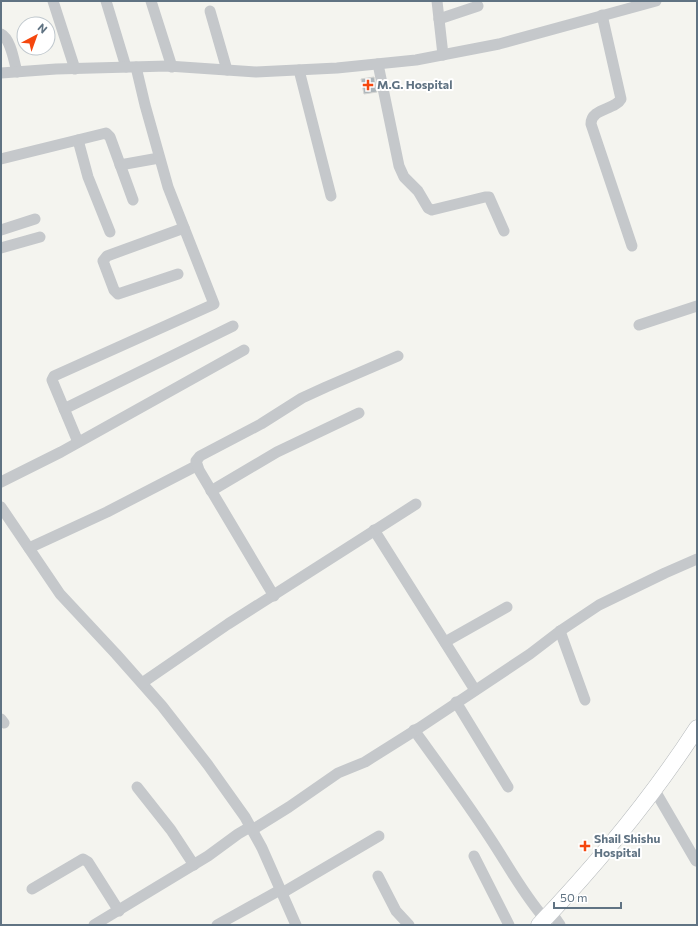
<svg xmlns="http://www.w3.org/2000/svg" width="698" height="926" font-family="Commissioner,sans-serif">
	<rect width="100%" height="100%" fill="#f4f4ef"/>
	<path fill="#adb5ba" stroke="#d5d5d2" d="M 374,77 L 377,92 L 364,94 L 361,79 Z"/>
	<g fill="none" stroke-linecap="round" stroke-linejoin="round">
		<g stroke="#b4b8bb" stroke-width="17">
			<path id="highway" d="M 539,925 C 597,864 651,799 697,728"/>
		</g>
		<g stroke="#c5c8cb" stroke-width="11">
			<path d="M 53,1 L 75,69"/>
			<path d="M 106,1 L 126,67"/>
			<path d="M 151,1 L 172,67"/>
			<path d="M 437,1 L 443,55"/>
			<path d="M 210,11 L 227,70"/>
			<path d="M 602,15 L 621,99 C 615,110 591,108 591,124 L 632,246"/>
			<path d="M 439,19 L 478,6"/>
			<path d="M 1,34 C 11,39 14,62 17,72"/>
			<path d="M 378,64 L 399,166 L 404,177 L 418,191 L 428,208 L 432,210 L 485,197 L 489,197 L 504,231"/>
			<path d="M 299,70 L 331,196"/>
			<path d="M 1,73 L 56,69 L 168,66 L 256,72 L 337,68 L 416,60 L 499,44 L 656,1"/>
			<path d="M 78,140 L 88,177 L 110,232"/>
			<path d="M 1,159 L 106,133 L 110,137 L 133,200"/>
			<path d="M 120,165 L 159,158"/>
			<path d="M 1,230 L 35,219"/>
			<path d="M 1,248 L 40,237"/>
			<path d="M 178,274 L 118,294 L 114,290 L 103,261 L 107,256 L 184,228"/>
			<path d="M 639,325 L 697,306"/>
			<path d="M 64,409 L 233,326"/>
			<path d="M 78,442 L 52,380 L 54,376 L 212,305 L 214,304 L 168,187 L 145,105 L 136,67"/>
			<path d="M 1,482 L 61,452 L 244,350"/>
			<path d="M 211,491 L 277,452 L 359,413"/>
			<path d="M 1,507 L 60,594 L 116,654 L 162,706 L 208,765 L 245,817 L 262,848 L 296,925"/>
			<path d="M 374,530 L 475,690"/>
			<path d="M 29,548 L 107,512 L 196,466"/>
			<path d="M 274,596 L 199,470 L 196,461 L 200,456 L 261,424 L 302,398 L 326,387 L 398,356"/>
			<path d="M 560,631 L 585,700"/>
			<path d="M 445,642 L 507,607"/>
			<path d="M 142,683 L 228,624 L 416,504"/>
			<path d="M 456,702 L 508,787"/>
			<path d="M 1,719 L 4,723"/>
			<path d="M 414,730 C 440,766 466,801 490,838 C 508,865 523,894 545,919"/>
			<path d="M 137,787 L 171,830 L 194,865"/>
			<path d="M 654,789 L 696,861"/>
			<path d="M 252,830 L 289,807 L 338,773 L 365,762 L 419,728 L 530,654 L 560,631 L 599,605 L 665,573 L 697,559"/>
			<path d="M 474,856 L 509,925"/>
			<path d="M 378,876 L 396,911 L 409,925"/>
			<path d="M 32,889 L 83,859 L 88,862 L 119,911"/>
			<path d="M 282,893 L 379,836"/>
			<path d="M 551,912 L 560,925"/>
			<path d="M 94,925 L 208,856 L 238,834 L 250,827"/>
			<path d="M 217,925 L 280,890"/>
		</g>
		<use href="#highway" stroke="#fff" stroke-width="16"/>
	</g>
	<g fill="#f5470e" stroke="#fff" stroke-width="1.5">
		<path d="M366 79h4v4h4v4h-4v4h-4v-4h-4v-4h4z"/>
		<path d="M583 840h4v4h4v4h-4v4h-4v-4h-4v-4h4z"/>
	</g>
	<g text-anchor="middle" stroke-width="4" stroke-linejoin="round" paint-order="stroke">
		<g font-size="12" font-weight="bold" fill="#607383" stroke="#fff" text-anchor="start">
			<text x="377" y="89">M.G. Hospital</text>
			<text x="594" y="843">Shail Shishu<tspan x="594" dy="14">Hospital</tspan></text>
		</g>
	</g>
	<rect width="698" height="926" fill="none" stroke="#607383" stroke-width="4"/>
	<g transform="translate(36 36) rotate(41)"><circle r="19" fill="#ffffff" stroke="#bfc7cd"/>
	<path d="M0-3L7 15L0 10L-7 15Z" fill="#f5470e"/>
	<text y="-6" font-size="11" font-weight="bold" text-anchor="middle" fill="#607383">N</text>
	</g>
	<path d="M554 902v6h67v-6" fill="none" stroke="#607383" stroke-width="2"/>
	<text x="560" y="902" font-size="12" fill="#607383" stroke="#ffffff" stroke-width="3" paint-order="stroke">50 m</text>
</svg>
